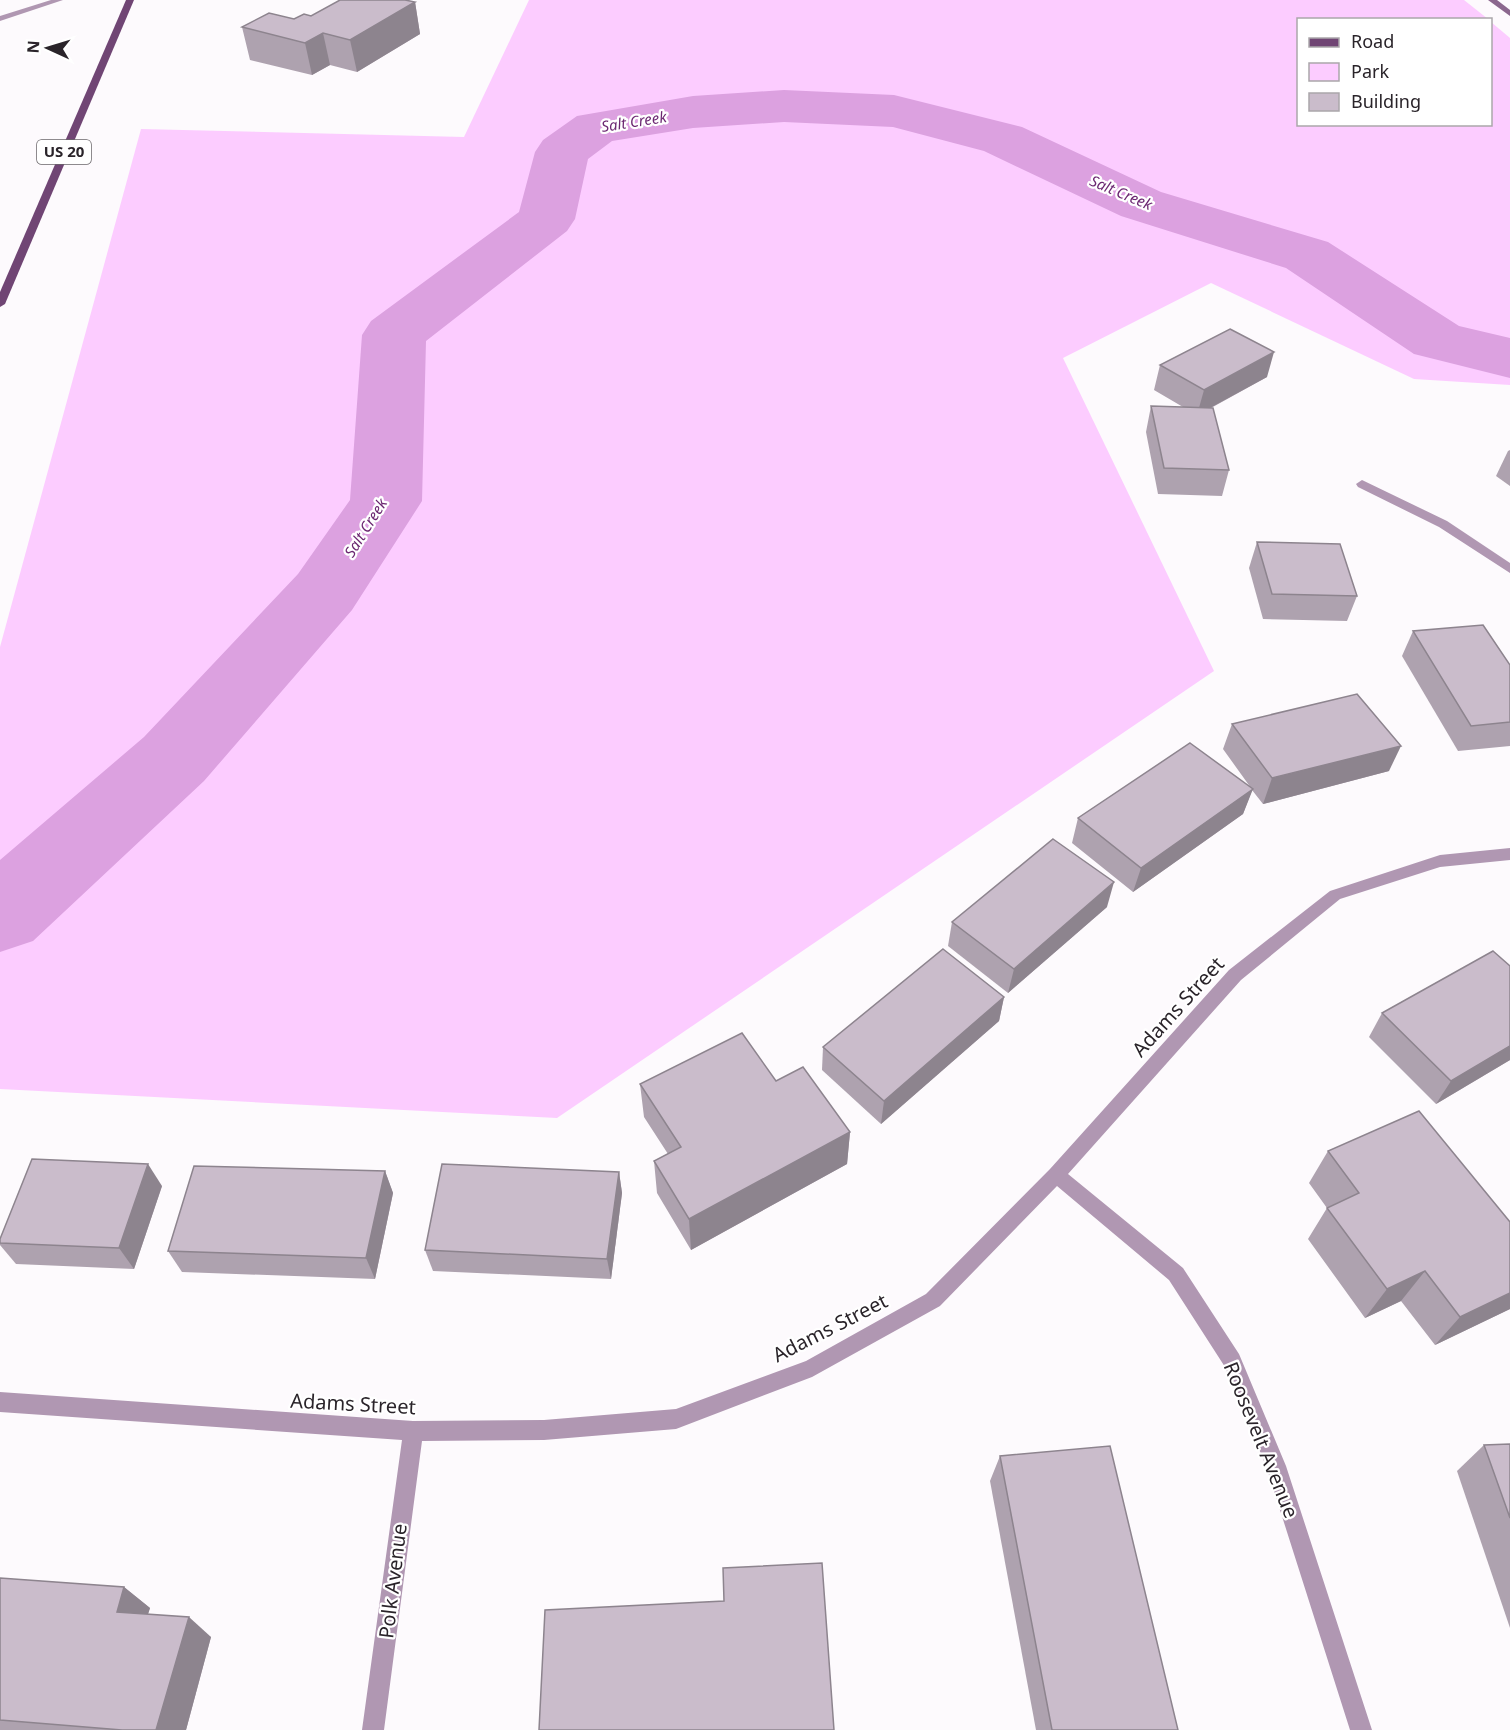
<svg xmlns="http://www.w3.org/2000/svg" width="1510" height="1730" font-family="'Noto Sans',sans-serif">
	<rect width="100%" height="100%" fill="#fdfafd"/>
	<path fill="#fcccff" d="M 529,0 L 1464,0 L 1488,19 L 1298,20 L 1298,124 L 1490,124 L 1491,22 L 1510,38 L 1510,385 L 1414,379 L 1211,283 L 1063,358 L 1214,671 L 557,1118 L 0,1089 L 0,647 L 141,129 L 464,137 Z"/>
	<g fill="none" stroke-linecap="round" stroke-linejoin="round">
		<path fill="#dca1e0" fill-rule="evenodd" d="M 784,90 L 894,95 L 1022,127 L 1161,192 L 1328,242 L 1459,326 L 1510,338 L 1510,378 L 1414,354 L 1286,268 L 1121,216 L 984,151 L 893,127 L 784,122 L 693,128 L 612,141 L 588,159 L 575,219 L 567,231 L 426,341 L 422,501 L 352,610 L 204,781 L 33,941 L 0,952 L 0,860 L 144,737 L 298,574 L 350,500 L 362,335 L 371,321 L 519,212 L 535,152 L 543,140 L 577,116 L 693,96 Z"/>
		<path fill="#b097b2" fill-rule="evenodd" d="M 51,0 L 63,0 L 0,21 L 0,16 Z"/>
		<g fill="#b097b2" fill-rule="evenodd">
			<path d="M 1362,480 L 1447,521 L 1510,563 L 1510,573 L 1439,527 L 1358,487 L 1356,484 Z"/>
			<path d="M 1510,848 L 1510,860 L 1440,867 L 1340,899 L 1241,980 L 1068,1174 L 1183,1268 L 1239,1354 L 1286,1466 L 1372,1730 L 1350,1730 L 1266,1466 L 1225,1367 L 1169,1280 L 1057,1186 L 940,1306 L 812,1377 L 676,1429 L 544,1440 L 422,1441 L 384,1730 L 362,1730 L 402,1440 L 0,1412 L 0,1392 L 413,1421 L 544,1420 L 676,1409 L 806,1361 L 926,1294 L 1050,1169 L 1229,970 L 1330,891 L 1440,855 Z"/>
		</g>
		<path fill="#8b678e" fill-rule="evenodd" d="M 1488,0 L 1497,0 L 1510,10 L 1510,16 Z"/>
		<path fill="#704574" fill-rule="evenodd" d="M 126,0 L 134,0 L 5,304 L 0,307 L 0,292 Z"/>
	</g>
	<g fill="#aea2af">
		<path d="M 415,2 L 420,34 L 357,72 L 330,65 L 312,75 L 250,60 L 242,27 L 311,16 Z"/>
		<path d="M 1160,365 L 1267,377 L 1211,408 L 1229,470 L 1222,496 L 1158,494 L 1146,432 L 1151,406 L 1183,407 L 1154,390 Z"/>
		<path d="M 1510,450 L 1510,486 L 1496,476 L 1508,451 Z"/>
		<path d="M 1257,542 L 1357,596 L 1347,621 L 1263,619 L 1249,568 Z"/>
		<path d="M 1413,631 L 1510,665 L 1510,746 L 1458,751 L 1402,656 Z"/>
		<path d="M 1232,724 L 1389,771 L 1263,804 L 1252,790 L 1243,814 L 1133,892 L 1072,843 L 1078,818 L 1251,788 L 1223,749 Z"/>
		<path d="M 1107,907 L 1008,993 L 948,946 L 952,922 Z"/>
		<path d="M 1510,966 L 1510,1060 L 1436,1104 L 1369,1037 L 1382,1013 Z"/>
		<path d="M 1004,997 L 999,1021 L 881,1124 L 822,1070 L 823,1047 Z"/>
		<path d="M 776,1081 L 850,1132 L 847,1164 L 691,1250 L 657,1193 L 654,1161 L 668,1154 L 644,1117 L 640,1084 Z"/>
		<path d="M 1328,1151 L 1510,1222 L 1510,1309 L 1435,1345 L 1401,1301 L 1365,1318 L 1308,1239 L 1327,1208 L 1309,1183 Z"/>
		<path d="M 385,1171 L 393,1193 L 375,1279 L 182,1272 L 168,1251 Z"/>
		<path d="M 619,1172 L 622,1193 L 611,1279 L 433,1271 L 425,1250 Z"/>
		<path d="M 162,1186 L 134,1269 L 16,1264 L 0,1245 L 0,1239 Z"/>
		<path d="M 1510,1444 L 1510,1628 L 1457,1471 L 1484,1445 Z"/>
		<path d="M 1000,1456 L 1178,1730 L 1036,1730 L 990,1481 Z"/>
		<path d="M 0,1578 L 124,1587 L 150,1608 L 148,1614 L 211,1637 L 186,1730 L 0,1730 Z"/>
	</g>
	<g fill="#8d848e">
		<path d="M 415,2 L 420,34 L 357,72 L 350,40 Z"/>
		<path d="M 323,33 L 330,65 L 312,75 L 305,43 Z"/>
		<path d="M 1274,352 L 1267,377 L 1197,415 L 1204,390 Z"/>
		<path d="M 1401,746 L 1389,771 L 1263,804 L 1272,778 Z"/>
		<path d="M 1253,789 L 1243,814 L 1133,892 L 1141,868 Z"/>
		<path d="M 1114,882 L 1107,907 L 1008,993 L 1014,969 Z"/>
		<path d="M 1004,997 L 999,1021 L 881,1124 L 884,1101 Z"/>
		<path d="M 1510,1046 L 1510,1060 L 1436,1104 L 1451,1081 Z"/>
		<path d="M 850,1132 L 847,1164 L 691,1250 L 689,1219 Z"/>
		<path d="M 148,1164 L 162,1186 L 134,1269 L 119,1248 Z"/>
		<path d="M 385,1171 L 393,1193 L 375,1279 L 366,1258 Z"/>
		<path d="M 619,1172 L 622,1193 L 611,1279 L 607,1259 Z"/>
		<path d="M 1425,1271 L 1401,1301 L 1365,1318 L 1387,1289 Z"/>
		<path d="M 1510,1293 L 1510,1309 L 1435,1345 L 1460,1317 Z"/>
		<path d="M 124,1587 L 150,1608 L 142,1632 L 117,1612 Z"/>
		<path d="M 189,1617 L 211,1637 L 186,1730 L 156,1730 Z"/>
	</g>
	<g fill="#cabccb" stroke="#8d848e" stroke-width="1.5">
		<path d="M 340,0 L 405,0 L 415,2 L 350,40 L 323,33 L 305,43 L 242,27 L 269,13 L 294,19 L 304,14 L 311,16 Z"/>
		<path d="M 1230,329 L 1274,352 L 1204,390 L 1160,365 Z"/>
		<path d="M 1151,406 L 1213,408 L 1229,470 L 1164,468 Z"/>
		<path d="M 1257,542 L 1340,544 L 1357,596 L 1272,594 Z"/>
		<path d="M 1483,625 L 1510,665 L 1510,722 L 1471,726 L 1413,631 Z"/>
		<path d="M 1357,694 L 1401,746 L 1272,778 L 1232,724 Z"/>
		<path d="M 1190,743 L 1253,789 L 1141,868 L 1078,818 Z"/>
		<path d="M 1053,839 L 1114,882 L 1014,969 L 952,922 Z"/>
		<path d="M 943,949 L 1004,997 L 884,1101 L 823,1047 Z"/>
		<path d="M 1493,951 L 1510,966 L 1510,1046 L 1451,1081 L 1382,1013 Z"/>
		<path d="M 742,1033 L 776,1081 L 803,1067 L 850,1132 L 689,1219 L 654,1161 L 681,1147 L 640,1084 Z"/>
		<path d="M 1419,1111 L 1510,1222 L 1510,1293 L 1460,1317 L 1425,1271 L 1387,1289 L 1327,1208 L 1359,1193 L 1328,1151 Z"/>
		<path d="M 32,1159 L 148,1164 L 119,1248 L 0,1243 L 0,1239 Z"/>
		<path d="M 442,1164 L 619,1172 L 607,1259 L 425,1250 Z"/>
		<path d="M 194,1166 L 385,1171 L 366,1258 L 168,1251 Z"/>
		<path d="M 1510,1444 L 1510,1518 L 1484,1445 Z"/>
		<path d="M 1110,1446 L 1178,1730 L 1052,1730 L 1000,1456 Z"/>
		<path d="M 822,1563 L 834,1730 L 539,1730 L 545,1610 L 724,1601 L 723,1568 Z"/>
		<path d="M 0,1578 L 124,1587 L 117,1612 L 189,1617 L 156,1730 L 122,1730 L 0,1720 Z"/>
	</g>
	<g text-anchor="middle" stroke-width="4.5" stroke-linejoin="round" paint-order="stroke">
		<g font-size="15" font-style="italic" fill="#6b2771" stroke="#fff">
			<text transform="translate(634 122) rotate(-9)" y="5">Salt Creek</text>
			<text transform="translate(1121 193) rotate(23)" y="5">Salt Creek</text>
			<text transform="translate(366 528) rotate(-58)" y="5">Salt Creek</text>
		</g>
		<rect fill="#fff" stroke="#6a666a" stroke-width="1.5" x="37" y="140" width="54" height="24" rx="4.5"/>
		<g font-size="15" font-weight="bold" fill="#2a242a">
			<text x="64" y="157">US 20</text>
		</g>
		<g font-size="20" fill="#2a242a" stroke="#fff">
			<text transform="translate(1178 1007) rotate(-48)" y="7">Adams Street</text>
			<text transform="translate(830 1328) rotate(-27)" y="7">Adams Street</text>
			<text transform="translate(353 1404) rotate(3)" y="7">Adams Street</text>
			<text transform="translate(1261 1440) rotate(68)" y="7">Roosevelt Avenue</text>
			<text transform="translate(393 1581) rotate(-83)" y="7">Polk Avenue</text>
		</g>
	</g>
	<rect x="1297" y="18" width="195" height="108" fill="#ffffff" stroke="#aaa7aa" stroke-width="1.5"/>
	<rect x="1309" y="38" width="30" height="9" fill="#704574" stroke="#aaa7aa" stroke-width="1.5"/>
	<text x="1351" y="48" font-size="18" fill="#2a242a">Road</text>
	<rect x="1309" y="63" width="30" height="18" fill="#fcccff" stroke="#aaa7aa" stroke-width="1.5"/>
	<text x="1351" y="78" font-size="18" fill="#2a242a">Park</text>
	<rect x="1309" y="93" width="30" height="18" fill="#cabccb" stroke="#aaa7aa" stroke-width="1.5"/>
	<text x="1351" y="108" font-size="18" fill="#2a242a">Building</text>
	<g transform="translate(48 48) rotate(274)" stroke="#ffffff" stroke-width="4.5" paint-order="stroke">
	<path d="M0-4.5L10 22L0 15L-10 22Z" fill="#2a242a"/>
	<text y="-9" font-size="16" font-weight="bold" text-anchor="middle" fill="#2a242a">N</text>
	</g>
</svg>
